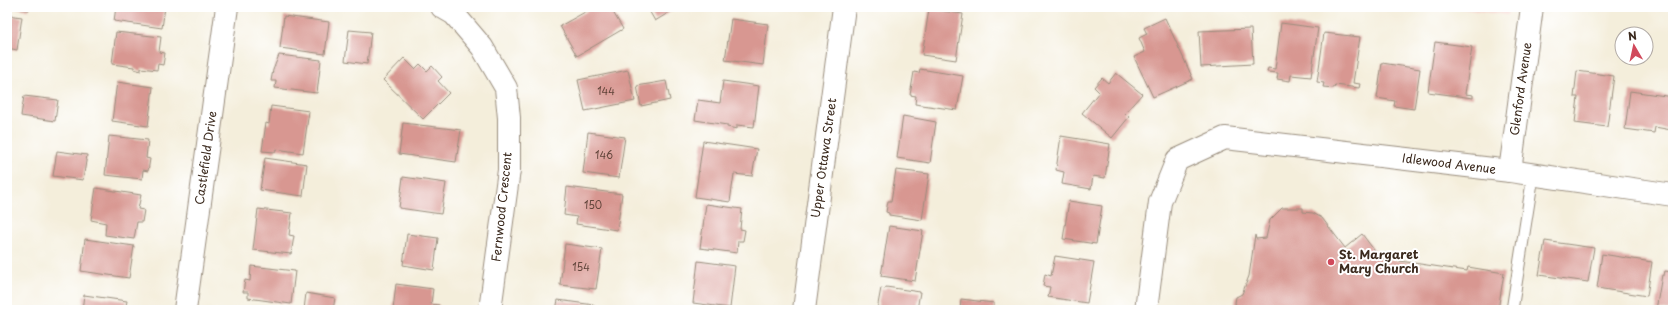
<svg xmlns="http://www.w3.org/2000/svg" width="1680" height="317" font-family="'Playpen Sans',sans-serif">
	<rect width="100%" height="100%" fill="#fff"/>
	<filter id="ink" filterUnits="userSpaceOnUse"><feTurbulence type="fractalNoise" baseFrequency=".025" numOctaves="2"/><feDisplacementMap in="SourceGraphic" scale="8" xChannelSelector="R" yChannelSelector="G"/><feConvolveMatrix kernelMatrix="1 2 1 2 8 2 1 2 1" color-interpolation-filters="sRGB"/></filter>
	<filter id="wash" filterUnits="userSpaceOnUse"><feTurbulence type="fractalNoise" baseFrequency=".012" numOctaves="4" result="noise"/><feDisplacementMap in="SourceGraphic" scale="16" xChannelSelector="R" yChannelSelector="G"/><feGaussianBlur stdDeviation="0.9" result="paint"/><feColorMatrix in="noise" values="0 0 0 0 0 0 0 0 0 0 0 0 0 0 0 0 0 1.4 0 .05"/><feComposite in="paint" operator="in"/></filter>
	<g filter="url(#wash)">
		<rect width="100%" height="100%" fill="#f4eedb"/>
		<path fill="#f7d0cd" d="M 1448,7 L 1509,7 L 1508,15 Z"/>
		<g id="blocks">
			<g fill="#d89791">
				<path d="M 12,7 L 29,7 L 29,10 Z"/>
				<path d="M 116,7 L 165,7 L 162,28 L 114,21 Z"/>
				<path d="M 594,7 L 610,7 L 623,29 L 577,56 L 560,26 Z"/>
				<path d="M 647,7 L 678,7 L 655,21 Z"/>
				<path d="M 929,9 L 963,14 L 956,60 L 922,55 Z"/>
				<path d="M 7,15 L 22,17 L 17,50 L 7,48 Z"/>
				<path d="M 284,16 L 329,22 L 325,54 L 280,48 Z"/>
				<path d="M 1165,18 L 1193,79 L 1153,97 L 1134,57 L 1145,52 L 1139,38 L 1147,34 L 1144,28 Z"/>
				<path d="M 731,19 L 768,24 L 763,65 L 725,60 Z"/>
				<path d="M 1281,23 L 1318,28 L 1311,77 L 1291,75 L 1290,81 L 1277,79 L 1278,73 L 1267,72 L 1268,68 L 1275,69 Z"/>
				<path d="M 1251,29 L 1253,64 L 1201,67 L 1199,31 Z"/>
				<path d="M 349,30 L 371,32 L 367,64 L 345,61 Z"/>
				<path d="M 116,32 L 161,37 L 159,52 L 165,53 L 163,65 L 158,64 L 157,70 L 141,68 L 141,71 L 134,69 L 134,67 L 112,64 Z"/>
				<path d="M 1324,33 L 1360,37 L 1353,83 L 1360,84 L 1359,88 L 1335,85 L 1334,88 L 1323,87 L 1324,83 L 1317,82 Z"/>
				<path d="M 1435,42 L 1472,47 L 1465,94 L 1473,95 L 1473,98 L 1428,92 Z"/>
				<path d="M 279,55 L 321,60 L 317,93 L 275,88 L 276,81 L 271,81 L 273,70 Z"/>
				<path d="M 404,58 L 415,69 L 420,64 L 427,71 L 432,66 L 442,77 L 438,81 L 449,93 L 423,119 L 383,80 Z"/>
				<path d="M 1382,63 L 1420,69 L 1414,109 L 1394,106 L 1395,101 L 1377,98 Z"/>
				<path d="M 920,69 L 963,76 L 957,110 L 915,104 L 916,96 L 910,95 L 914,72 L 919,73 Z"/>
				<path d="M 628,70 L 635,101 L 585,111 L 578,80 Z"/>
				<path d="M 1577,71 L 1614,76 L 1607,127 L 1575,123 L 1578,97 L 1574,97 Z"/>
				<path d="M 1116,73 L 1142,94 L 1125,113 L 1129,117 L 1112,138 L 1082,113 L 1099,92 L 1094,87 L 1102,78 L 1108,83 Z"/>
				<path d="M 666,81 L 670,100 L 641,106 L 637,86 Z"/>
				<path d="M 723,81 L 759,86 L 754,127 L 737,125 L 737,129 L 727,127 L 727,125 L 695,120 L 698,100 L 720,103 Z"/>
				<path d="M 117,82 L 153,87 L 148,126 L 112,121 Z"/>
				<path d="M 1630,91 L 1673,97 L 1671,130 L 1655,127 L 1654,133 L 1625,129 Z"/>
				<path d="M 24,96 L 58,100 L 55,121 L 21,116 Z"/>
				<path d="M 271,106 L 309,111 L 303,153 L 276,149 L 275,152 L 262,151 L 266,123 L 269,124 Z"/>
				<path d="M 903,116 L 936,122 L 930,163 L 897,158 Z"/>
				<path d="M 7,122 L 11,122 L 8,149 L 7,149 Z"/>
				<path d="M 403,123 L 461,130 L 456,162 L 399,154 Z"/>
				<path d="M 588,132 L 625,137 L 619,178 L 583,173 Z"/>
				<path d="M 109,136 L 148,140 L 146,158 L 150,159 L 148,171 L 143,170 L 142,179 L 105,175 Z"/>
				<path d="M 1061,136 L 1110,144 L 1105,178 L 1093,176 L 1091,189 L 1062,184 L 1064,172 L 1056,170 Z"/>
				<path d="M 703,141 L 757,149 L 752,176 L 734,174 L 730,202 L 695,197 Z"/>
				<path d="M 57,151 L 87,155 L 83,180 L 53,176 Z"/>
				<path d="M 265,158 L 307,164 L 303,196 L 260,190 Z"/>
				<path d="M 896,170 L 929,174 L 922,220 L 889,215 L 889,213 L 886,212 L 888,201 L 891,201 Z"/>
				<path d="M 403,177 L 446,183 L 441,214 L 399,208 Z"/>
				<path d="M 567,187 L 622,194 L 617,230 L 576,224 L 577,217 L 564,215 Z"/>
				<path d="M 96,188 L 141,195 L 138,209 L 144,210 L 142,222 L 137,222 L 134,239 L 105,235 L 106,223 L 91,220 Z"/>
				<path d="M 1069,201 L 1102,206 L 1096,244 L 1063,239 Z"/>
				<path d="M 706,204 L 742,209 L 740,229 L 745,230 L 743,241 L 738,241 L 737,253 L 700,248 Z"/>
				<path d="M 1282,208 L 1303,208 L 1303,212 L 1313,213 L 1322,218 L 1345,248 L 1362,234 L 1380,258 L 1467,271 L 1468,267 L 1504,273 L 1498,310 L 1461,310 L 1461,308 L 1439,304 L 1438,310 L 1238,310 L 1235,303 L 1236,297 L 1242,294 L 1249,276 L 1255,235 L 1256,239 L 1266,238 L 1270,220 Z"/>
				<path d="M 258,209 L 292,213 L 289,235 L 294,236 L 291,254 L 253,250 Z"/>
				<path d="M 889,226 L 923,231 L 915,281 L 881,276 Z"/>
				<path d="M 407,234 L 438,238 L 434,270 L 403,265 Z"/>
				<path d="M 85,239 L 134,246 L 129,278 L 81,271 Z"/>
				<path d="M 1545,241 L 1594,248 L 1588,282 L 1539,275 Z"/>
				<path d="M 565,244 L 602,249 L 596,289 L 560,285 Z"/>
				<path d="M 1602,254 L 1652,262 L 1647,296 L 1597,288 Z"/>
				<path d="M 1055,256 L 1094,262 L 1087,303 L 1048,297 L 1050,287 L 1043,286 L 1045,274 L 1051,276 Z"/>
				<path d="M 698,261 L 735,266 L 730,308 L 693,303 Z"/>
				<path d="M 251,266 L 295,271 L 291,304 L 248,298 L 248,292 L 243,292 L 245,280 L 250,281 Z"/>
				<path d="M 1665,271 L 1673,272 L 1673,310 L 1656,310 L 1662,275 L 1664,275 Z"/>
				<path d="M 396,284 L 433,289 L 431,304 L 439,305 L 438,310 L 393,310 Z"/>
				<path d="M 886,287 L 920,292 L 917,310 L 877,310 L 881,288 L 885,289 Z"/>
				<path d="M 306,293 L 335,298 L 333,310 L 304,310 Z"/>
				<path d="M 84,295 L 127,301 L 125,310 L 82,310 Z"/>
				<path d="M 961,299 L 994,303 L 994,310 L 960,310 Z"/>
				<path d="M 558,300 L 594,305 L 594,310 L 556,310 Z"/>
			</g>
		</g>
	</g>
	<g filter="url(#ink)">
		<use href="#blocks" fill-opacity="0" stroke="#988c7c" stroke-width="1"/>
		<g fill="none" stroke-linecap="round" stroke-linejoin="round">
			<g stroke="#988c7c" stroke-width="13">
				<path id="service" d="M 1512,310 L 1533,176"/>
			</g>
			<g stroke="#988c7c" stroke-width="24">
				<g id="minor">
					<path d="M 442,7 L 454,14 L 482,47 L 506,88 L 509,118 L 509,170 L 490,310"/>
					<path d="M 1510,171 L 1532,7"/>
					<path d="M 185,310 L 227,7"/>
					<path d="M 1146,310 L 1160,202 L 1177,160 L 1225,138 L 1510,171 L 1673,195"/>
				</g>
			</g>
			<g stroke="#988c7c" stroke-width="24">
				<path id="secondary" d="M 804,310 L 844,7"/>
			</g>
			<use href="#service" stroke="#fff" stroke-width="11"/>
			<use href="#minor" stroke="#fff" stroke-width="22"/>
			<use href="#secondary" stroke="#fff" stroke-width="22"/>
		</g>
	</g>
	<circle fill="#d1495b" stroke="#fff" stroke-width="1.5" cx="1331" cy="262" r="4"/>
	<g text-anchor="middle" stroke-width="4" stroke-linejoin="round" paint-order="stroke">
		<g font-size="10" fill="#62453b">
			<text x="606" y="95">144</text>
			<text x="604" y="159">146</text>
			<text x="593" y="209">150</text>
			<text x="581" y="271">154</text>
		</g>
		<g font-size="12" fill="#3b2a1e" stroke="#fff">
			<text transform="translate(1521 89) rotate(-82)" y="4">Glenford Avenue</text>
			<text transform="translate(206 158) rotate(-82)" y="4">Castlefield Drive</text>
			<text transform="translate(824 158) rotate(-82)" y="4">Upper Ottawa Street</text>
			<text transform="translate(1449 164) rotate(7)" y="4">Idlewood Avenue</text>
			<text transform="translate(502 207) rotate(-84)" y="4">Fernwood Crescent</text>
		</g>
		<g font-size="12" font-weight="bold" fill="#3b2a1e" stroke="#fff" text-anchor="start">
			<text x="1339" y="259">St. Margaret<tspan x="1339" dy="14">Mary Church</tspan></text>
		</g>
	</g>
	<rect width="1680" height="317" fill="none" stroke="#fff" stroke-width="24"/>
	<g transform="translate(1634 46) rotate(351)"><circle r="19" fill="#ffffff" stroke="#b1aaa5"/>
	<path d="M0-3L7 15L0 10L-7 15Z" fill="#d1495b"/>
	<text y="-6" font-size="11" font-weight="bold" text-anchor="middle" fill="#3b2a1e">N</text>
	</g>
</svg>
